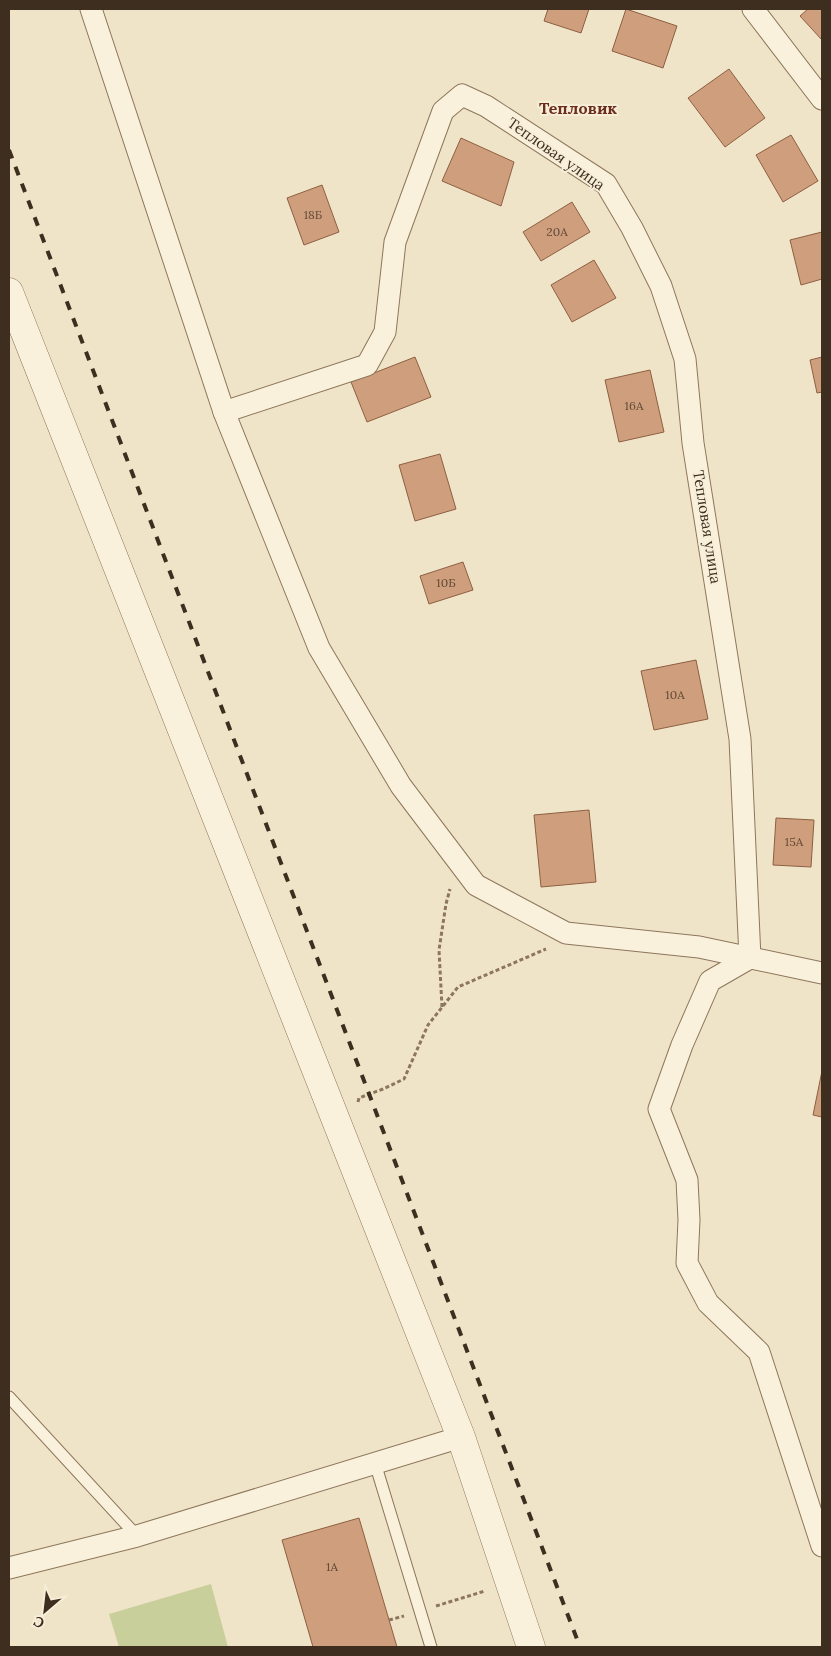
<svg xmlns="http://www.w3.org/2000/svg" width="831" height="1656" font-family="Lora,serif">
	<rect width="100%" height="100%" fill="#f0e4c8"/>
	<path fill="#c9cf9b" d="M 211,1584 L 228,1647 L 119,1647 L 109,1614 Z"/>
	<g fill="#cf9f7d" stroke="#8d5f41">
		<path d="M 548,9 L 589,9 L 581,33 L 544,21 Z"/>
		<path d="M 626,9 L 677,26 L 663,68 L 612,51 Z"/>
		<path d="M 808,9 L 822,9 L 822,40 L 800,16 Z"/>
		<path d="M 729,69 L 765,118 L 725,147 L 688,98 Z"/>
		<path d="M 791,135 L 818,181 L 783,202 L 756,155 Z"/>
		<path d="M 461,138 L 514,162 L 501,206 L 442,181 Z"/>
		<path d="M 322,185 L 339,232 L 304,245 L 287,198 Z"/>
		<path d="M 572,202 L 590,232 L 541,261 L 523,232 Z"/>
		<path d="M 822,232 L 822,279 L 801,285 L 790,240 Z"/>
		<path d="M 594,260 L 616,298 L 572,322 L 551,285 Z"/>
		<path d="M 415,357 L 431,397 L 367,422 L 351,382 Z"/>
		<path d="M 822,357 L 822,392 L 817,393 L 810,360 Z"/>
		<path d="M 650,370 L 664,432 L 619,442 L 605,380 Z"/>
		<path d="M 440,454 L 456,509 L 415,521 L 399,465 Z"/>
		<path d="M 463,562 L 473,590 L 429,604 L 420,576 Z"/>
		<path d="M 696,660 L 708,719 L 654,730 L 641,671 Z"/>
		<path d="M 589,810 L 596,882 L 541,887 L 534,815 Z"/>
		<path d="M 776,818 L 814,820 L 811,867 L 773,865 Z"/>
		<path d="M 822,1071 L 822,1117 L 813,1115 Z"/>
		<path d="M 359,1518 L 397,1647 L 313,1647 L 282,1540 Z"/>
	</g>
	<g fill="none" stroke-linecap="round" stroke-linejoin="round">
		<g stroke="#8d765c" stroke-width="13">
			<g id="service">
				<path d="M 9,1397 L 137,1536"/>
				<path d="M 375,1463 L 431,1647"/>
			</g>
		</g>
		<g stroke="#8d765c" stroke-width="23">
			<g id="minor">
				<path d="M 91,9 L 224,412 L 319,648 L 401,786 L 476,885 L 566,933 L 699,947 L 822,973"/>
				<path d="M 753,9 L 822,99"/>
				<path d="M 224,412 L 367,365 L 385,332 L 395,242 L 443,111 L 462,95 L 486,106 L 606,184 L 632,228 L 661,286 L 685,359 L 693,443 L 740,739 L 750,958 L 710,981 L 682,1045 L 659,1109 L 687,1180 L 689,1220 L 687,1263 L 708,1303 L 759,1352 L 822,1546"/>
				<path d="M 9,1568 L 137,1536 L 461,1437"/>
			</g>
		</g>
		<g stroke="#8d765c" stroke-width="29">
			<path id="tertiary" d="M 9,292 L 461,1437 L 531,1647"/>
		</g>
		<g stroke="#8d765c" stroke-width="3" stroke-dasharray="4 2.5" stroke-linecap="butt">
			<path d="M 442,1007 L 439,950 L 446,904 L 450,889"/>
			<path d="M 358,1102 L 359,1098 L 383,1089 L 404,1079 L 428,1025 L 458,987 L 546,949"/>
			<path d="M 436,1606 L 485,1591"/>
			<path d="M 389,1620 L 404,1616"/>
		</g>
		<use href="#service" stroke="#faf1dc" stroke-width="11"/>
		<use href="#minor" stroke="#faf1dc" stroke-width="21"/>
		<use href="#tertiary" stroke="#faf1dc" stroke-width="28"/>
		<path stroke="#3d2e20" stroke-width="4" stroke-dasharray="9 9" stroke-linecap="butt" d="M 9,150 L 580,1647"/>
	</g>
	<g text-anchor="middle" stroke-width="4" stroke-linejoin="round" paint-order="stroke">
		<g font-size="12" fill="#624a37">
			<text x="313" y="219">18Б</text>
			<text x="557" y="236">20А</text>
			<text x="634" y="410">16А</text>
			<text x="446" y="587">10Б</text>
			<text x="675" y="699">10А</text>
			<text x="794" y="846">15А</text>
			<text x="332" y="1571">1А</text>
		</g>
		<g font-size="15" fill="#3d2e20" stroke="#f7eed8">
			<text transform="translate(556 154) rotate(35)" y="5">Тепловая улица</text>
			<text transform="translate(707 527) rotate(81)" y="5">Тепловая улица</text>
		</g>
		<g font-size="16" font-weight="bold" fill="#6b2e1e" stroke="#f7eed8">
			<text x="578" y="114">Тепловик</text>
		</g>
	</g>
	<rect width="831" height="1656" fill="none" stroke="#3d2e20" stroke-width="20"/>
	<g transform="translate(45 1611) rotate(208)" stroke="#f7eed8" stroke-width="4" paint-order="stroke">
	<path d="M0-4L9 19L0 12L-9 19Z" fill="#3d2e20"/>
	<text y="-8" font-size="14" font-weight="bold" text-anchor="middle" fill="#3d2e20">С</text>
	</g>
</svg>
